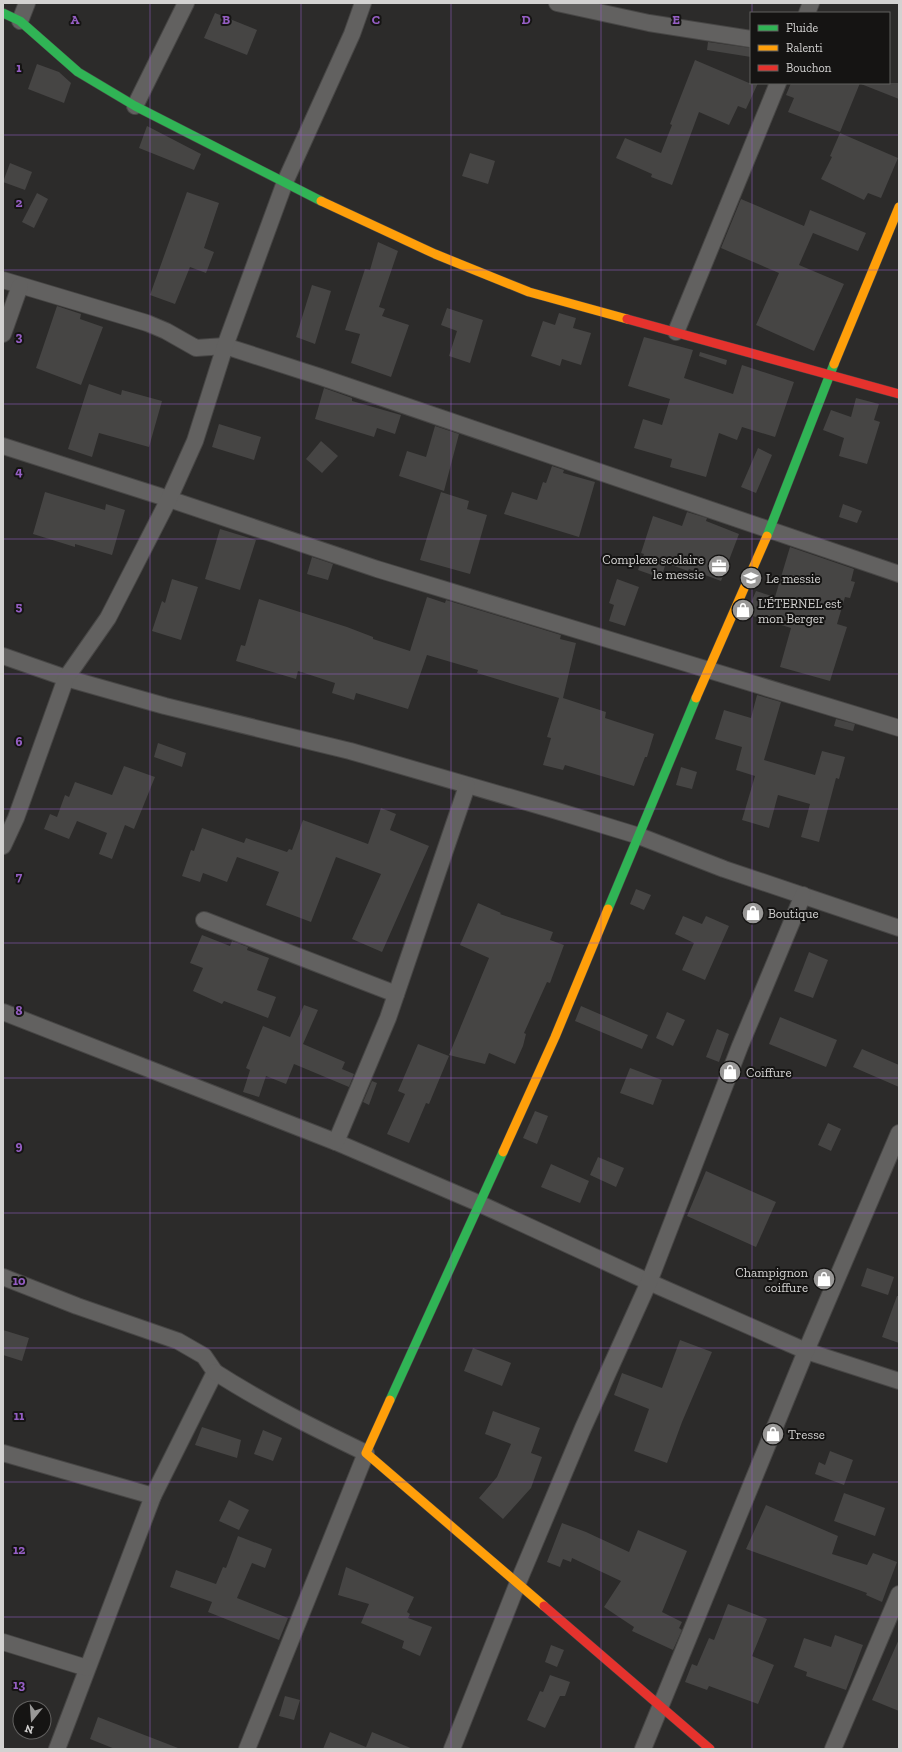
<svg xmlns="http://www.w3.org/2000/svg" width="902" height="1752" font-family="'Zilla Slab',serif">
	<rect width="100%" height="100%" fill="#2c2b2a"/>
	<g fill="#464544">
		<path d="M 215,13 L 257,30 L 247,55 L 204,38 Z"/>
		<path d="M 708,42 L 751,48 L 751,57 L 707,50 Z"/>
		<path d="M 695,60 L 749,83 L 758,83 L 746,109 L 738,106 L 729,125 L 699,112 L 672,185 L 651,177 L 652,174 L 616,158 L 625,138 L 661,153 L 672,125 L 670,124 Z"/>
		<path d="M 37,64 L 59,72 L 71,83 L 64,103 L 28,89 Z"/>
		<path d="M 791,83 L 860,83 L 840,132 L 788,112 L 794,98 L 786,95 Z"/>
		<path d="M 861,83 L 899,83 L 899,99 L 861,84 Z"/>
		<path d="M 147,126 L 201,154 L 194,170 L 139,148 Z"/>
		<path d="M 840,133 L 898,158 L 881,198 L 868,193 L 864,200 L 821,179 L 832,157 L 830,156 Z"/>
		<path d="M 470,153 L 495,161 L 488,184 L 462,176 Z"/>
		<path d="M 10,163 L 32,172 L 25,190 L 3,182 Z"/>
		<path d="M 187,192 L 219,203 L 204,248 L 214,252 L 206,273 L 190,267 L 175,304 L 150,295 Z"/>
		<path d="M 37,193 L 48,199 L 34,228 L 22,222 Z"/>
		<path d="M 741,199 L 804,226 L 810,210 L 866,233 L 858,251 L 813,233 L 799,265 L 844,284 L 814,351 L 756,325 L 779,273 L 721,248 Z"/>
		<path d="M 378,242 L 398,251 L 379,307 L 385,309 L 382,316 L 409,325 L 391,377 L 351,363 L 360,334 L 345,330 L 365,269 L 370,270 Z"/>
		<path d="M 312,285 L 331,291 L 315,344 L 296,337 Z"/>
		<path d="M 57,306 L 81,314 L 80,319 L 103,327 L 81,385 L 36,368 Z"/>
		<path d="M 447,308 L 483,320 L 470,363 L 449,356 L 457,331 L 441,325 Z"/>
		<path d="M 559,313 L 576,318 L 573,328 L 591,333 L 581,365 L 562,359 L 560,366 L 531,356 L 543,321 L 555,325 Z"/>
		<path d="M 644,337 L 693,350 L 684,378 L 733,394 L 742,365 L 794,382 L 775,437 L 742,427 L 737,440 L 719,433 L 706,477 L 670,467 L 672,459 L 634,448 L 643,419 L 662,425 L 670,399 L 628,386 Z"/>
		<path d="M 700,352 L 727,360 L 726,365 L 699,356 Z"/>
		<path d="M 89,384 L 121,395 L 122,390 L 162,401 L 149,447 L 99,433 L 92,457 L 68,449 Z"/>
		<path d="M 324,388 L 352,398 L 352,401 L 401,415 L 395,434 L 377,428 L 374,437 L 315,419 Z"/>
		<path d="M 856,398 L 879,404 L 874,420 L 880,422 L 867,464 L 839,456 L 844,438 L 823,430 L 831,410 L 851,417 Z"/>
		<path d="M 219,424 L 261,437 L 254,460 L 212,447 Z"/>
		<path d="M 435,426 L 459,434 L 444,491 L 399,476 L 407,451 L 426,457 Z"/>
		<path d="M 321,441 L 338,456 L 322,473 L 306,459 Z"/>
		<path d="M 758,448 L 772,455 L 756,493 L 741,487 Z"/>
		<path d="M 552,466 L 564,470 L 563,473 L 595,482 L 579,537 L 504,514 L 512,492 L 537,500 L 543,482 L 546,483 Z"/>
		<path d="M 45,492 L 105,510 L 106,504 L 125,510 L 112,555 L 75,544 L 75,547 L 33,534 Z"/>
		<path d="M 441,492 L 469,501 L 467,509 L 487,515 L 470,574 L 420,560 Z"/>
		<path d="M 843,504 L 862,511 L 857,523 L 839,517 Z"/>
		<path d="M 687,512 L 707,518 L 706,521 L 739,534 L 721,581 L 689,569 L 688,571 L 666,563 L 661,578 L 638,570 L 644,554 L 641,553 L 653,516 L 682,526 Z"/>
		<path d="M 220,529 L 256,540 L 240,590 L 205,579 Z"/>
		<path d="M 790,547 L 854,569 L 851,581 L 855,582 L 850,598 L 845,597 L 837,624 L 847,627 L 830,681 L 780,667 L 791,628 L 746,614 L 756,591 L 775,597 Z"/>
		<path d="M 312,557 L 333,564 L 328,580 L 307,574 Z"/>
		<path d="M 172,579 L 198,587 L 181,640 L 152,631 L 162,601 L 165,603 Z"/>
		<path d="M 617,579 L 639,587 L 625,626 L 609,621 L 614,605 L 609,603 Z"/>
		<path d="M 427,597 L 445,603 L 446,600 L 561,635 L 560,639 L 576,643 L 563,698 L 606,712 L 605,718 L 654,734 L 647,757 L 645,757 L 634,786 L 565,765 L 563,770 L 543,765 L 551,738 L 547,737 L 559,698 L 477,673 L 478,670 L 427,655 L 408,709 L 356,693 L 354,700 L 332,693 L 335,683 L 298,671 L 296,679 L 236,661 L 241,645 L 245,646 L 259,599 L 347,627 L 373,637 L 373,639 L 410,651 Z"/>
		<path d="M 757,695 L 781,702 L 764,760 L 815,775 L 822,751 L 845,757 L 839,779 L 836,778 L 819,842 L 801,837 L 810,804 L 778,795 L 769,828 L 742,820 L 755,776 L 736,770 L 742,747 L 715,739 L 724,710 L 751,718 Z"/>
		<path d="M 836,719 L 855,724 L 853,731 L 834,726 Z"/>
		<path d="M 158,743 L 186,753 L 182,767 L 154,757 Z"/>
		<path d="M 124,766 L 155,777 L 134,829 L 125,825 L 112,859 L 99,854 L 107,833 L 77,821 L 69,839 L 44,829 L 50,814 L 57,817 L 65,795 L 69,797 L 75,782 L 112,795 Z"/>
		<path d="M 681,767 L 697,772 L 692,789 L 676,785 Z"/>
		<path d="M 381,808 L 396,814 L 390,830 L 429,846 L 382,952 L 352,939 L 381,874 L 336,857 L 311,922 L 266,905 L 279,872 L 237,857 L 227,882 L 203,873 L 200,882 L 182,876 L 191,850 L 194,851 L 202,828 L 244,843 L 246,838 L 287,852 L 289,849 L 292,850 L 303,820 L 368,844 Z"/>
		<path d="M 636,889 L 651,895 L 644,910 L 630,904 Z"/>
		<path d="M 478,903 L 501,913 L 500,914 L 553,932 L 550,940 L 564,945 L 550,983 L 547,982 L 524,1033 L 526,1034 L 523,1046 L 515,1064 L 489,1053 L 485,1064 L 449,1055 L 489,958 L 460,945 Z"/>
		<path d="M 683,916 L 702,924 L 706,916 L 729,926 L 705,980 L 682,970 L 694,943 L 675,934 Z"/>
		<path d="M 202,935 L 230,946 L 232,941 L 248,947 L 247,950 L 269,958 L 257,990 L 276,997 L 268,1018 L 224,1001 L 222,1004 L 193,991 L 203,968 L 190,963 Z"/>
		<path d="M 809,952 L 828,960 L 813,998 L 794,991 Z"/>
		<path d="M 304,1005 L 318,1010 L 303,1044 L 345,1062 L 342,1069 L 354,1074 L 349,1087 L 294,1064 L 286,1084 L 266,1076 L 259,1097 L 243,1092 L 250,1070 L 246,1068 L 263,1026 L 290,1037 Z"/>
		<path d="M 581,1006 L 648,1035 L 642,1049 L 575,1021 Z"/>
		<path d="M 667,1012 L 685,1020 L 673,1046 L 656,1038 Z"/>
		<path d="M 780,1017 L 837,1040 L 826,1067 L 769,1044 Z"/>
		<path d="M 717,1029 L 729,1034 L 719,1062 L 706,1057 Z"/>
		<path d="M 418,1044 L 449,1056 L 429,1104 L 426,1103 L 409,1143 L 387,1134 L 405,1094 L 398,1091 Z"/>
		<path d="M 862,1049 L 899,1065 L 899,1087 L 853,1067 Z"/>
		<path d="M 630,1068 L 662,1080 L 653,1105 L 620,1093 Z"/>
		<path d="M 372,1081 L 377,1083 L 369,1105 L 363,1102 Z"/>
		<path d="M 535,1111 L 548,1116 L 537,1144 L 523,1138 Z"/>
		<path d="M 828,1123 L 841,1129 L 831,1151 L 818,1145 Z"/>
		<path d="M 598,1157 L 624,1168 L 616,1187 L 590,1175 Z"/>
		<path d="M 551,1164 L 589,1181 L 580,1203 L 541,1187 Z"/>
		<path d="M 706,1171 L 776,1202 L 756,1247 L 687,1216 Z"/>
		<path d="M 867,1268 L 894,1277 L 888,1295 L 861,1286 Z"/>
		<path d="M 897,1296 L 899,1296 L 899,1343 L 882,1337 Z"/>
		<path d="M 3,1330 L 29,1338 L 22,1361 L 3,1355 Z"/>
		<path d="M 680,1340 L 712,1352 L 682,1422 L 667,1463 L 634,1451 L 649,1409 L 614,1395 L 622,1373 L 662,1388 Z"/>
		<path d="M 473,1348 L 511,1363 L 502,1386 L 464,1371 Z"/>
		<path d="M 493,1411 L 540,1428 L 531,1453 L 542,1457 L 531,1488 L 503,1519 L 479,1498 L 497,1477 L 511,1444 L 485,1434 Z"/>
		<path d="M 202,1427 L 241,1440 L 237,1458 L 195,1445 Z"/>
		<path d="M 263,1430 L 282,1438 L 273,1461 L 254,1454 Z"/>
		<path d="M 830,1451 L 853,1460 L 844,1485 L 815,1474 L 819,1462 L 825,1465 Z"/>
		<path d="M 844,1493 L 885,1508 L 875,1536 L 834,1521 Z"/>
		<path d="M 229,1500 L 249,1510 L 239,1530 L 219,1521 Z"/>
		<path d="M 766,1505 L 838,1536 L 832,1554 L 867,1565 L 873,1553 L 897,1562 L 882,1602 L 866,1595 L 867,1593 L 746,1549 Z"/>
		<path d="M 562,1523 L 586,1532 L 629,1552 L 638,1530 L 687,1551 L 662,1612 L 682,1622 L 679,1628 L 682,1630 L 673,1650 L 632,1631 L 634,1627 L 604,1607 L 621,1581 L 572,1558 L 571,1562 L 563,1559 L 560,1567 L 547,1562 Z"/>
		<path d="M 238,1536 L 272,1549 L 265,1568 L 252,1563 L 237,1598 L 288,1618 L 279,1640 L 208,1612 L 212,1602 L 170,1587 L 176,1570 L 216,1584 L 223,1567 L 226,1568 Z"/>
		<path d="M 346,1567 L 414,1597 L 407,1612 L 410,1614 L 408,1618 L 432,1627 L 420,1656 L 402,1648 L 404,1641 L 361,1623 L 369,1604 L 338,1595 Z"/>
		<path d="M 728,1604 L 767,1619 L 752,1656 L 774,1665 L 758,1704 L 709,1686 L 707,1690 L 685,1682 L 692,1664 L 697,1666 L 709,1638 L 714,1640 Z"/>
		<path d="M 835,1635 L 863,1645 L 846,1690 L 806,1676 L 807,1672 L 794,1667 L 804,1638 L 831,1647 Z"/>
		<path d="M 899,1639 L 899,1711 L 872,1700 Z"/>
		<path d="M 551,1645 L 564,1650 L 557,1667 L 545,1662 Z"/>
		<path d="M 550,1675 L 570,1682 L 565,1696 L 560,1696 L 545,1728 L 527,1720 L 540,1691 L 543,1692 Z"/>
		<path d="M 285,1696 L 300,1700 L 294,1720 L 279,1716 Z"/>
		<path d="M 98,1717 L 178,1748 L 178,1749 L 115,1749 L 90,1739 Z"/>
		<path d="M 330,1732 L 366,1747 L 372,1732 L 413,1749 L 323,1749 Z"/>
	</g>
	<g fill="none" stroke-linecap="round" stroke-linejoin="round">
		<g stroke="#474645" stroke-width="18">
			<g id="street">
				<path d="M 557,3 L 649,23 L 751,39"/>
				<path d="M 807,13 L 811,3"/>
				<path d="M 20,21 L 27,3"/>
				<path d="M 135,106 L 186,3"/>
				<path d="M 3,280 L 147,323 L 166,331 L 196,348 L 225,346 L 321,377 L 899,574"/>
				<path d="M 676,332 L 778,83"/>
				<path d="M 3,334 L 20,286"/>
				<path d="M 3,446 L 169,499 L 377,569 L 899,728"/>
				<path d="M 3,656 L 66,678 L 165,706 L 350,751 L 554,810 L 639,836 L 724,869 L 899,928"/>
				<path d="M 3,846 L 16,818 L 66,678 L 108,618 L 169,499 L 195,441 L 225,346 L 285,182 L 352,34 L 363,3"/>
				<path d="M 204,920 L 396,994"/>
				<path d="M 3,1012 L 336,1142 L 478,1203 L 649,1282 L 806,1351 L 899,1381"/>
				<path d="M 336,1142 L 388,1018 L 467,786"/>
				<path d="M 3,1277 L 77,1306 L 178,1341 L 204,1356 L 215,1372 L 153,1496 L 57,1749"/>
				<path d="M 215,1372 C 263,1403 314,1428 366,1453 L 247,1749"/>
				<path d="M 3,1453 L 153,1496"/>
				<path d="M 3,1642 L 87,1668"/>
				<path d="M 452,1749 L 517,1585 L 583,1428 L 649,1282 L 740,1046 L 803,895"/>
				<path d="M 643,1749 L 806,1351 L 899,1133"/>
				<path d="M 833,1749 L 899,1594"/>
			</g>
		</g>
		<g stroke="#474645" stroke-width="10">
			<g id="fast">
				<path d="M 3,13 L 20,21 L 78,72 L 135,106 L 321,201"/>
				<path d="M 767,536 L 834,364"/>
				<path d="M 608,909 L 696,698"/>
				<path d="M 390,1400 L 503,1152"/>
			</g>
		</g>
		<g stroke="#474645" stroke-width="10">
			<g id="slow">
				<path d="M 321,201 L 435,254 L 529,292 L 627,319"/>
				<path d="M 834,364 L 899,207"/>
				<path d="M 696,698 L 767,536"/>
				<path d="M 503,1152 L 555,1037 L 608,909"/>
				<path d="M 390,1400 L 366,1453 L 544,1606"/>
			</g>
		</g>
		<g stroke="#474645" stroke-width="10">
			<g id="jam">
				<path d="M 627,319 L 899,394"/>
				<path d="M 544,1606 L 710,1749"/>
			</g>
		</g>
		<use href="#street" stroke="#626160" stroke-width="16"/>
		<use href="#fast" stroke="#30b455" stroke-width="9"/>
		<use href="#slow" stroke="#ff9f0a" stroke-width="9"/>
		<use href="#jam" stroke="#e5322d" stroke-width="9"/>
	</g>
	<path fill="none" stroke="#955ec4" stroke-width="1" stroke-opacity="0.55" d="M 150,3 L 150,1749M 301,3 L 301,1749M 451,3 L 451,1749M 601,3 L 601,1749M 752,3 L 752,13M 752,83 L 752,1749M 3,135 L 899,135M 3,270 L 899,270M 3,404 L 899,404M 3,539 L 899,539M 3,674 L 899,674M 3,809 L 899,809M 3,943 L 899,943M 3,1078 L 899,1078M 3,1213 L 899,1213M 3,1348 L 899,1348M 3,1482 L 899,1482M 3,1617 L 899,1617"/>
	<defs>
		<g id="office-disc" transform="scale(1.15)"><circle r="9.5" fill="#999897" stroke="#151413"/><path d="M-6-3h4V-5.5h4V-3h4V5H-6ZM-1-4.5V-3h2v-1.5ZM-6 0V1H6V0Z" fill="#fff"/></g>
		<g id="school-disc" transform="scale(1.15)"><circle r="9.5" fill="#999897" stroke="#151413"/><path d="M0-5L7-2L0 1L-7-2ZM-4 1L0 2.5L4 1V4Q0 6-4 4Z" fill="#fff"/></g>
		<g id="shop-disc" transform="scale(1.15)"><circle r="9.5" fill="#999897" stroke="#151413"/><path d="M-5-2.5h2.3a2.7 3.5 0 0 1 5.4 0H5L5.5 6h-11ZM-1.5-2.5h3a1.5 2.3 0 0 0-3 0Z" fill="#fff"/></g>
	</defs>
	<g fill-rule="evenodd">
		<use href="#office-disc" x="719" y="566"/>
		<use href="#school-disc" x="751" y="578"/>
		<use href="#shop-disc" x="743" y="610"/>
		<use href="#shop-disc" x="753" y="913"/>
		<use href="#shop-disc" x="730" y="1072"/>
		<use href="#shop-disc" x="824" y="1279"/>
		<use href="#shop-disc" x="773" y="1434"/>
	</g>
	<g text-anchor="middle" stroke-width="4" stroke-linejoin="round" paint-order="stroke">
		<g font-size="13" fill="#d3d2d1" stroke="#151413" text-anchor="start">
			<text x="704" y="564" text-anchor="end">Complexe scolaire<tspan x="704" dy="15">le messie</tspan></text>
			<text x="766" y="583">Le messie</text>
			<text x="758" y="608">L'ÉTERNEL est<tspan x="758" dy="15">mon Berger</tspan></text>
			<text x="768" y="918">Boutique</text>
			<text x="746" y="1077">Coiffure</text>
			<text x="808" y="1277" text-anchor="end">Champignon<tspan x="808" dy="15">coiffure</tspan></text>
			<text x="788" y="1439">Tresse</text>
		</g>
	</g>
	<g font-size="13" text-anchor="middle" font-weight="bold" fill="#955ec4" stroke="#151413" stroke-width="4" stroke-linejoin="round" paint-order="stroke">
		<text x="75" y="24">A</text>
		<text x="226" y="24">B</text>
		<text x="376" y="24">C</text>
		<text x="526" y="24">D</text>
		<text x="676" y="24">E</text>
		<text x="19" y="72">1</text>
		<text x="19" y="207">2</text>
		<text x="19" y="341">3</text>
		<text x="19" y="476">4</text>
		<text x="19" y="611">5</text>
		<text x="19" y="746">6</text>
		<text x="19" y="881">7</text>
		<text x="19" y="1015">8</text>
		<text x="19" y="1150">9</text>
		<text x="19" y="1285">10</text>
		<text x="19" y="1420">11</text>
		<text x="19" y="1554">12</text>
		<text x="19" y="1689">13</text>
	</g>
	<rect width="902" height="1752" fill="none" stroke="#d3d2d1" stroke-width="8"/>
	<rect x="750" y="12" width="140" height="72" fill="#151413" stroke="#61605f"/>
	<rect x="758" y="25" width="20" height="6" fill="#30b455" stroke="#61605f"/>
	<text x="786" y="32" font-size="12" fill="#d3d2d1">Fluide</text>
	<rect x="758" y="45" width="20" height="6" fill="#ff9f0a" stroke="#61605f"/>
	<text x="786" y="52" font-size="12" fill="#d3d2d1">Ralenti</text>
	<rect x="758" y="65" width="20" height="6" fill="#e5322d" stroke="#61605f"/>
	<text x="786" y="72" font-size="12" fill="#d3d2d1">Bouchon</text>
	<g transform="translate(32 1720) rotate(197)"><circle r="19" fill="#151413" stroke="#61605f"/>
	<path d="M0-3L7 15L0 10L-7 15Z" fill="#999897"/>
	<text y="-6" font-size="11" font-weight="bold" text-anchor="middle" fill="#d3d2d1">N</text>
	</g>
</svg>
